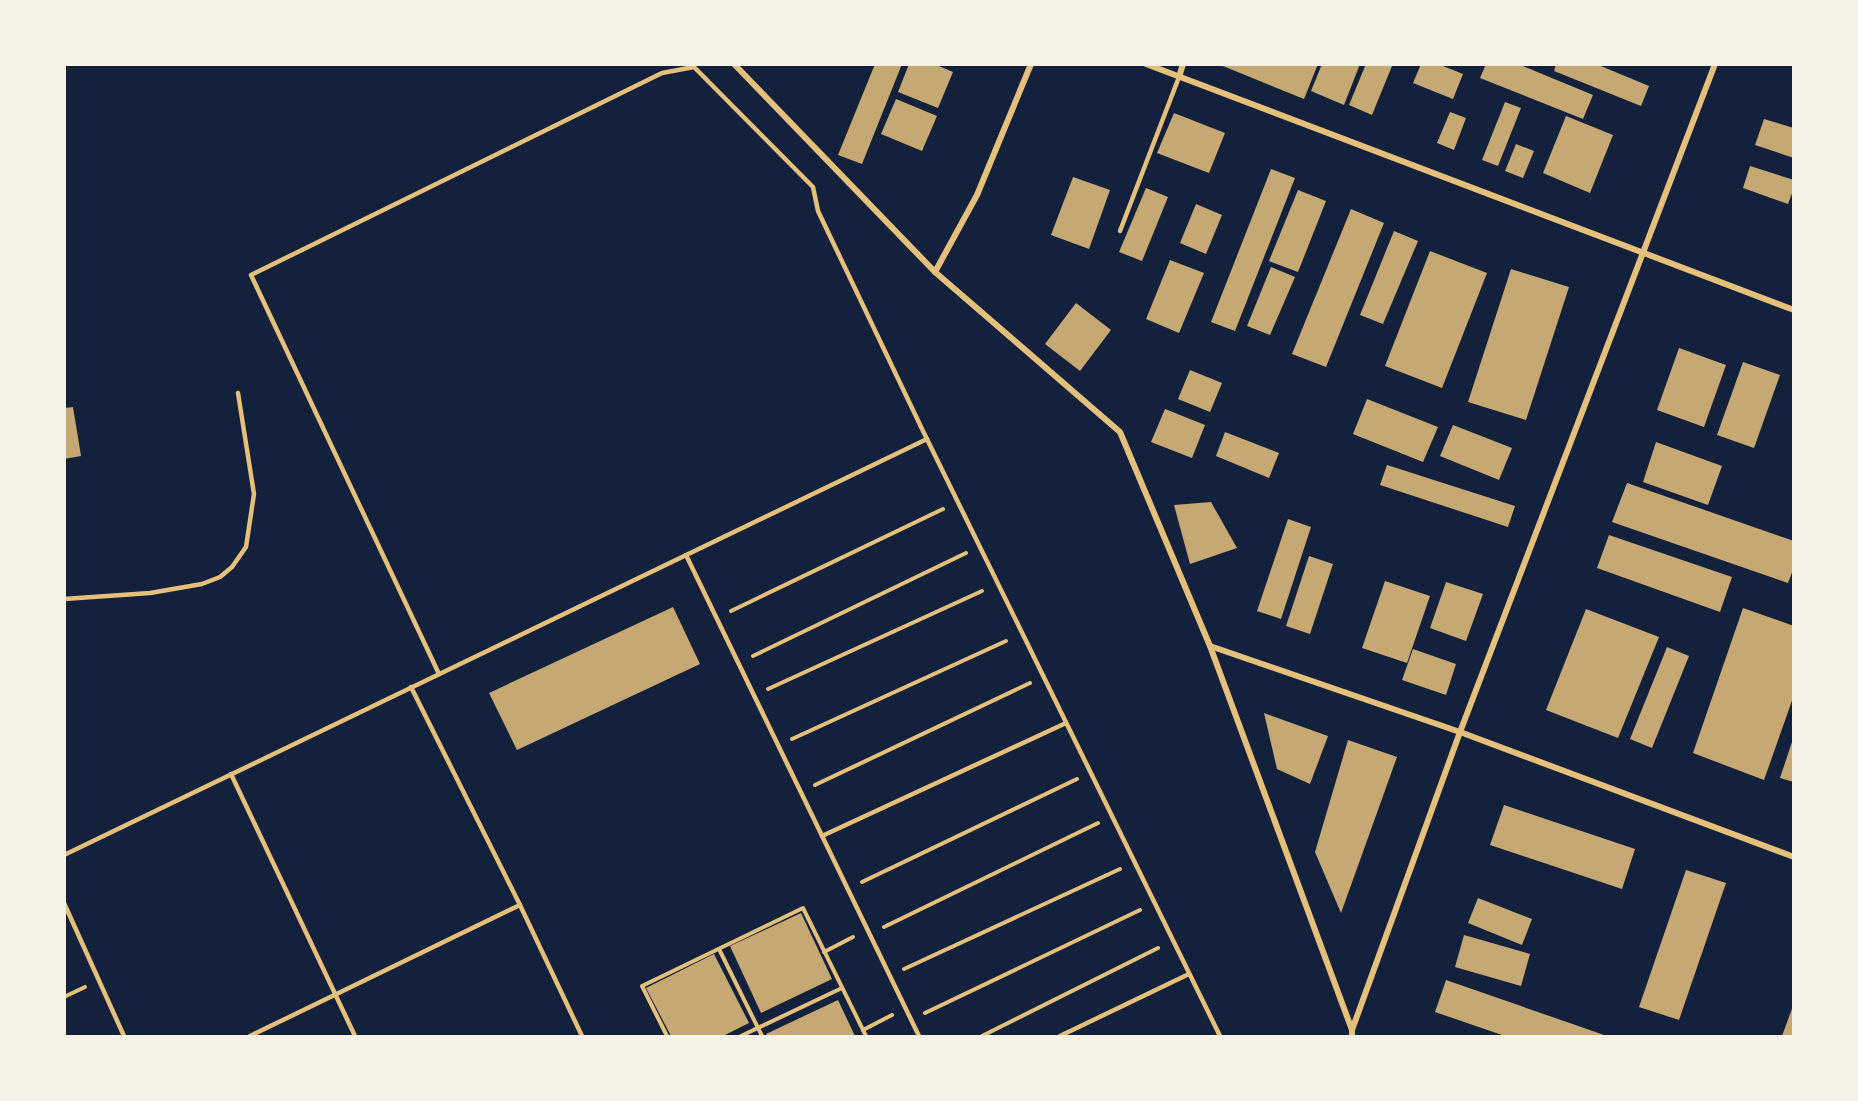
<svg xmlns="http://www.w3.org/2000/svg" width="1858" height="1101" font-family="Lato,sans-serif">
	<rect width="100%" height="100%" fill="#14213d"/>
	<g fill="#c6a872">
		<path d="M 875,64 L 902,64 L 862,164 L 838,155 Z"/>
		<path d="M 909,64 L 934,64 L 953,72 L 938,108 L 898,92 Z"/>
		<path d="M 1218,64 L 1318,64 L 1304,99 Z"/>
		<path d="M 1322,64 L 1360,64 L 1344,105 L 1311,91 Z"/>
		<path d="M 1366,64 L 1392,66 L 1372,115 L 1349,105 Z"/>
		<path d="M 1421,64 L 1438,64 L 1463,74 L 1453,99 L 1413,83 Z"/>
		<path d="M 1486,64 L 1518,64 L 1593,95 L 1583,119 L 1480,78 Z"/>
		<path d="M 1556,64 L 1596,64 L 1649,86 L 1641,106 L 1554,71 Z"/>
		<path d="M 896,99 L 937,116 L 922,151 L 881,134 Z"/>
		<path d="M 1505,102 L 1521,108 L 1498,166 L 1482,160 Z"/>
		<path d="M 1450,112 L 1466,118 L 1454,150 L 1437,143 Z"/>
		<path d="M 1174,113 L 1225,133 L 1209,173 L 1157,153 Z"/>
		<path d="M 1566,116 L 1613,135 L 1590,193 L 1543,173 Z"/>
		<path d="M 1764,119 L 1794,128 L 1794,158 L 1755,145 Z"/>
		<path d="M 1516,144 L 1534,151 L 1523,178 L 1505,171 Z"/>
		<path d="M 1750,166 L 1794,180 L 1794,188 L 1788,204 L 1743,188 Z"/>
		<path d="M 1271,169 L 1295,178 L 1235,331 L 1211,322 Z"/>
		<path d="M 1073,177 L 1110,190 L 1089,249 L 1051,235 Z"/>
		<path d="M 1146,188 L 1168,197 L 1142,261 L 1119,252 Z"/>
		<path d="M 1298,190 L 1326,201 L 1298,272 L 1269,261 Z"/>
		<path d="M 1196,204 L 1222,215 L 1206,254 L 1180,243 Z"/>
		<path d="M 1351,209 L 1384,223 L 1326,367 L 1292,354 Z"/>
		<path d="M 1394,231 L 1418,241 L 1383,324 L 1360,315 Z"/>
		<path d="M 1430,251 L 1487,273 L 1442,388 L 1385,366 Z"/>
		<path d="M 1170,260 L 1204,273 L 1179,333 L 1146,319 Z"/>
		<path d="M 1271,267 L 1295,277 L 1270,335 L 1247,326 Z"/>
		<path d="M 1511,269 L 1569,287 L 1526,420 L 1468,402 Z"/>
		<path d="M 1076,303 L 1111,330 L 1080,371 L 1045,344 Z"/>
		<path d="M 1679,348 L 1726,365 L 1704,427 L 1657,410 Z"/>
		<path d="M 1743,362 L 1780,375 L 1754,448 L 1717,435 Z"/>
		<path d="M 1190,370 L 1222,383 L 1210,412 L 1178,399 Z"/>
		<path d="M 1367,399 L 1438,427 L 1423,462 L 1353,434 Z"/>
		<path d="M 73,407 L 81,456 L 64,459 L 64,408 Z"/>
		<path d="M 1165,409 L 1205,425 L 1192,458 L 1151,442 Z"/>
		<path d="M 1453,425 L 1512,448 L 1499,480 L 1440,456 Z"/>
		<path d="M 1225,432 L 1279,453 L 1269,478 L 1216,456 Z"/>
		<path d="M 1656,442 L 1722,466 L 1708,505 L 1643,482 Z"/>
		<path d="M 1387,465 L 1515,506 L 1508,527 L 1380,485 Z"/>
		<path d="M 1627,483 L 1794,541 L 1794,567 L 1788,583 L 1612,522 Z"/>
		<path d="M 1211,502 L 1237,548 L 1190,564 L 1174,505 Z"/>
		<path d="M 1288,519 L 1311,527 L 1281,619 L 1257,611 Z"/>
		<path d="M 1609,535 L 1732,577 L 1720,612 L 1597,568 Z"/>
		<path d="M 1309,556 L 1333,564 L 1310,634 L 1286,626 Z"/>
		<path d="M 1385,581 L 1430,596 L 1407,663 L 1362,648 Z"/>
		<path d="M 1446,582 L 1483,594 L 1466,641 L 1430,628 Z"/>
		<path d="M 673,607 L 700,664 L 517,750 L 489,693 Z"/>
		<path d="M 1743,608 L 1794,626 L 1794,695 L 1764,780 L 1693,753 Z"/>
		<path d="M 1586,609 L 1659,637 L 1618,738 L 1546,710 Z"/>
		<path d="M 1667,647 L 1689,656 L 1652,748 L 1630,739 Z"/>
		<path d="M 1413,649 L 1456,664 L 1446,695 L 1402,680 Z"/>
		<path d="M 1264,713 L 1328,736 L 1310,784 L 1277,769 Z"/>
		<path d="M 1793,739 L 1794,739 L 1794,782 L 1780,778 Z"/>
		<path d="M 1348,740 L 1397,757 L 1341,913 L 1315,852 Z"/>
		<path d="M 1504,805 L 1635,849 L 1622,889 L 1490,845 Z"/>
		<path d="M 1686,870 L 1726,883 L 1679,1020 L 1639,1007 Z"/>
		<path d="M 1478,898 L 1532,919 L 1522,945 L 1468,923 Z"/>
		<path d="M 801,913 L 832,979 L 761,1013 L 730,946 Z"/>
		<path d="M 1464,935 L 1530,954 L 1521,986 L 1455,967 Z"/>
		<path d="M 714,954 L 749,1023 L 723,1036 L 671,1036 L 646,988 Z"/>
		<path d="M 1446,980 L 1607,1036 L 1505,1036 L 1435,1012 Z"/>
		<path d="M 838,1000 L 855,1036 L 768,1036 L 766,1034 Z"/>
		<path d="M 1793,1006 L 1794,1036 L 1782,1036 Z"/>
	</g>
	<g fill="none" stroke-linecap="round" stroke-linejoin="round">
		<g stroke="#e5c07b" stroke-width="4">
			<path d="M 731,611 L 943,509"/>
			<path d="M 753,656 L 966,553"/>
			<path d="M 768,689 L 982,591"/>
			<path d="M 792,739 L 1006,641"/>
			<path d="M 815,785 L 1030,683"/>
			<path d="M 862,882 L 1077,779"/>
			<path d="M 884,927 L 1098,823"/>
			<path d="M 719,949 L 762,1036"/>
			<path d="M 824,952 L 853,937"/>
			<path d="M 904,969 L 1120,869"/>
			<path d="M 64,997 L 85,987"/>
			<path d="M 925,1013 L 1140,910"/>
			<path d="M 863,1030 L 892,1015"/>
			<path d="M 667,1036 L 642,986 L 803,908 L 866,1036"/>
			<path d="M 741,1036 L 842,988"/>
			<path d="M 982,1036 L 1158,948"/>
		</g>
		<g stroke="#e5c07b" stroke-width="4.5">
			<path d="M 1120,231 L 1179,77"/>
			<path d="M 686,555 L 919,1036"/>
			<path d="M 64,599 L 150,593 L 202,584 L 220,577 L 232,567 L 246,547 L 254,494 L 238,393"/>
			<path d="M 439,674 L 251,275 L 662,73 L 694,67 L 813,187 L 818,211 L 923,431 L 1220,1036"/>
			<path d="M 411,687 L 520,905 L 582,1036"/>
			<path d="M 231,774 L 355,1036"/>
			<path d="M 822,836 L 1066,723"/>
			<path d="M 64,855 L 927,439"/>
			<path d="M 64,903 L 124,1036"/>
			<path d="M 250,1036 L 520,905"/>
			<path d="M 1060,1036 L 1189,974"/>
		</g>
		<g stroke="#e5c07b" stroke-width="6">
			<path d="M 734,64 L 935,272 L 1120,432 L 1210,646 L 1352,1030 L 1352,1036"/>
			<path d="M 1146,64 L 1794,310"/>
			<path d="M 1179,77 L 1183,64"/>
			<path d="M 935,272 L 977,195 L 1031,64"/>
			<path d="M 1210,646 L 1460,732 L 1794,857"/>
			<path d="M 1352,1030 L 1460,732 L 1715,64"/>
		</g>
	</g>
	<rect width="1858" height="1101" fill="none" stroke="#f6f1e7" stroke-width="132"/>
</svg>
